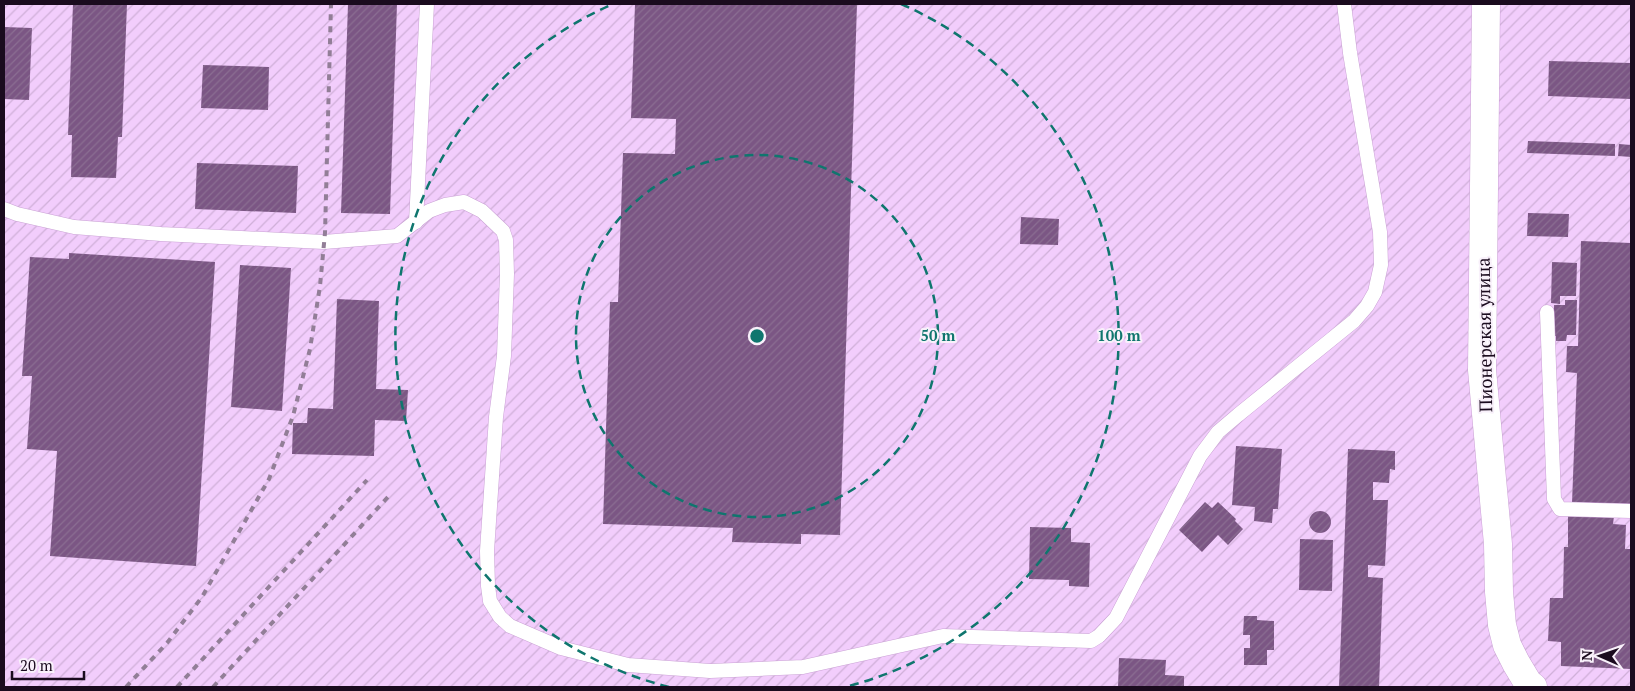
<svg xmlns="http://www.w3.org/2000/svg" width="1635" height="691" font-family="'PT Serif',serif">
	<defs>
		<pattern id="industrial-furrows" width="10" height="10" patternUnits="userSpaceOnUse" patternTransform="scale(1.25)"><rect width="10" height="10" fill="#f2cdfc"/><path d="M-1 1l2-2M0 10L10 0M9 11l2-2" fill="none" stroke="#cfafd8"/></pattern>
		<pattern id="building-hatch" width="6" height="6" patternUnits="userSpaceOnUse" patternTransform="scale(1.25)"><rect width="6" height="6" fill="#7b5684"/><path d="M-1 1l2-2M0 6l6-6M5 7l2-2" fill="none" stroke="#8b6e92"/></pattern>
	</defs>
	<rect width="100%" height="100%" fill="#f5dcfb"/>
	<rect fill="url(#industrial-furrows)" x="4" y="4" width="1627" height="683"/>
	<g fill="url(#building-hatch)">
		<path d="M 73,4 L 127,4 L 122,137 L 118,137 L 116,178 L 71,177 L 72,135 L 68,135 Z"/>
		<path d="M 348,4 L 397,4 L 390,214 L 341,213 Z"/>
		<path d="M 635,4 L 857,4 L 840,535 L 801,534 L 801,544 L 732,542 L 733,528 L 603,524 L 610,302 L 618,302 L 623,153 L 675,154 L 676,119 L 631,118 Z"/>
		<path d="M 4,27 L 32,28 L 29,100 L 4,99 Z"/>
		<path d="M 1549,61 L 1631,63 L 1631,99 L 1548,96 Z"/>
		<path d="M 203,65 L 269,67 L 268,110 L 201,108 Z"/>
		<path d="M 1528,141 L 1615,144 L 1615,156 L 1527,153 Z"/>
		<path d="M 1619,144 L 1631,145 L 1631,157 L 1618,156 Z"/>
		<path d="M 197,163 L 298,166 L 296,213 L 195,209 Z"/>
		<path d="M 1528,213 L 1569,214 L 1568,237 L 1527,236 Z"/>
		<path d="M 1021,217 L 1059,219 L 1058,245 L 1020,244 Z"/>
		<path d="M 1581,241 L 1631,243 L 1631,506 L 1572,503 L 1577,373 L 1566,372 L 1567,346 L 1578,346 Z"/>
		<path d="M 69,253 L 215,262 L 196,566 L 50,556 L 57,451 L 27,449 L 32,376 L 22,376 L 30,257 L 69,259 Z"/>
		<path d="M 1552,262 L 1577,263 L 1576,296 L 1560,296 L 1560,304 L 1551,303 Z"/>
		<path d="M 240,265 L 291,268 L 282,411 L 231,407 Z"/>
		<path d="M 337,299 L 379,301 L 376,389 L 408,390 L 406,421 L 375,420 L 374,456 L 292,454 L 293,423 L 307,423 L 308,408 L 333,409 Z"/>
		<path d="M 1565,300 L 1577,300 L 1576,335 L 1567,335 L 1566,341 L 1556,341 L 1556,336 L 1554,336 L 1554,305 L 1565,305 Z"/>
		<path d="M 1236,446 L 1282,449 L 1278,509 L 1273,509 L 1272,523 L 1254,521 L 1255,507 L 1232,505 Z"/>
		<path d="M 1348,449 L 1395,451 L 1395,470 L 1390,469 L 1389,483 L 1373,482 L 1373,500 L 1388,500 L 1385,566 L 1368,565 L 1368,577 L 1383,578 L 1379,687 L 1339,687 Z"/>
		<path d="M 1205,502 L 1212,508 L 1218,502 L 1236,519 L 1235,521 L 1243,529 L 1228,545 L 1218,535 L 1202,552 L 1179,530 Z"/>
		<circle cx="1320" cy="522" r="11"/>
		<path d="M 1568,515 L 1614,516 L 1613,524 L 1626,525 L 1625,549 L 1631,549 L 1631,669 L 1561,666 L 1561,642 L 1548,641 L 1550,598 L 1563,598 L 1564,547 L 1568,547 Z"/>
		<path d="M 1030,527 L 1071,528 L 1071,542 L 1090,543 L 1089,587 L 1069,586 L 1069,580 L 1029,579 Z"/>
		<path d="M 1300,539 L 1333,540 L 1332,591 L 1299,590 Z"/>
		<path d="M 1244,616 L 1257,616 L 1257,620 L 1274,621 L 1274,650 L 1267,650 L 1267,665 L 1244,665 L 1244,648 L 1250,648 L 1250,635 L 1243,635 Z"/>
		<path d="M 1119,658 L 1166,660 L 1165,675 L 1184,676 L 1184,687 L 1118,687 Z"/>
	</g>
	<g fill="none" stroke-linecap="round" stroke-linejoin="round">
		<g stroke="#caa2d5" stroke-width="15">
			<g id="lane">
				<path d="M 4,209 L 17,214 L 74,227 L 161,234 L 324,242 L 397,236 L 429,211 L 445,205 L 464,202 L 482,211 L 503,231 L 506,240 L 507,274 L 504,356 L 496,417 L 487,551 L 488,586 L 490,601 L 500,617 L 510,626 L 561,648 L 628,665 L 710,671 L 803,667 L 943,636 L 1091,641 L 1099,636 L 1116,618 L 1200,456 L 1218,432 L 1238,415 L 1354,321 L 1367,306 L 1375,292 L 1381,265 L 1380,232 L 1350,53 L 1344,4"/>
				<path d="M 416,222 L 427,4"/>
				<path d="M 1547,312 L 1554,499 L 1560,509 L 1631,511"/>
			</g>
		</g>
		<g stroke="#caa2d5" stroke-width="29">
			<path id="street" d="M 1486,4 L 1482,370 L 1498,544 L 1499,592 L 1502,625 L 1507,645 L 1516,663 L 1528,683 L 1533,687"/>
		</g>
		<use href="#lane" stroke="#fff" stroke-width="14"/>
		<use href="#street" stroke="#fff" stroke-width="28"/>
		<g stroke="#927e97" stroke-width="4" stroke-dasharray="6 6" stroke-linecap="butt">
			<path d="M 126,687 L 167,643 L 202,597 L 269,479 L 293,416 L 310,349 L 320,286 L 325,233 L 331,4"/>
			<path d="M 177,687 L 367,480"/>
			<path d="M 213,687 L 388,497"/>
		</g>
	</g>
	<g fill="none" stroke="#0f766e" stroke-width="2.5" stroke-dasharray="9 6">
		<circle cx="757" cy="336" r="181"/>
		<path d="M669 687A362 362 0 0 1 613 4M901 4A362 362 0 0 1 845 687"/>
	</g>
	<g text-anchor="middle" stroke-width="4" stroke-linejoin="round" paint-order="stroke">
		<g font-size="18" fill="#1a0b1e" stroke="#f8f0fa">
			<text transform="translate(1485 335) rotate(-91)" y="6">Пионерская улица</text>
		</g>
	</g>
	<circle cx="757" cy="336" r="8" fill="#0f766e" stroke="#f8f0fa" stroke-width="2.5"/>
	<g font-size="15" text-anchor="middle" font-weight="bold" fill="#0f766e" stroke="#f8f0fa" stroke-width="4" stroke-linejoin="round" paint-order="stroke">
		<text x="938" y="341">50 m</text>
		<text x="1119" y="341">100 m</text>
	</g>
	<rect width="1635" height="691" fill="none" stroke="#1a0b1e" stroke-width="10"/>
	<g transform="translate(1600 656) rotate(272)" stroke="#f8f0fa" stroke-width="4" paint-order="stroke">
	<path d="M0-4L9 19L0 12L-9 19Z" fill="#1a0b1e"/>
	<text y="-8" font-size="14" font-weight="bold" text-anchor="middle" fill="#1a0b1e">N</text>
	</g>
	<path d="M12 671v8h72v-8" fill="none" stroke="#1a0b1e" stroke-width="2.5"/>
	<text x="20" y="671" font-size="15" fill="#1a0b1e" stroke="#f8f0fa" stroke-width="4" paint-order="stroke">20 m</text>
</svg>
